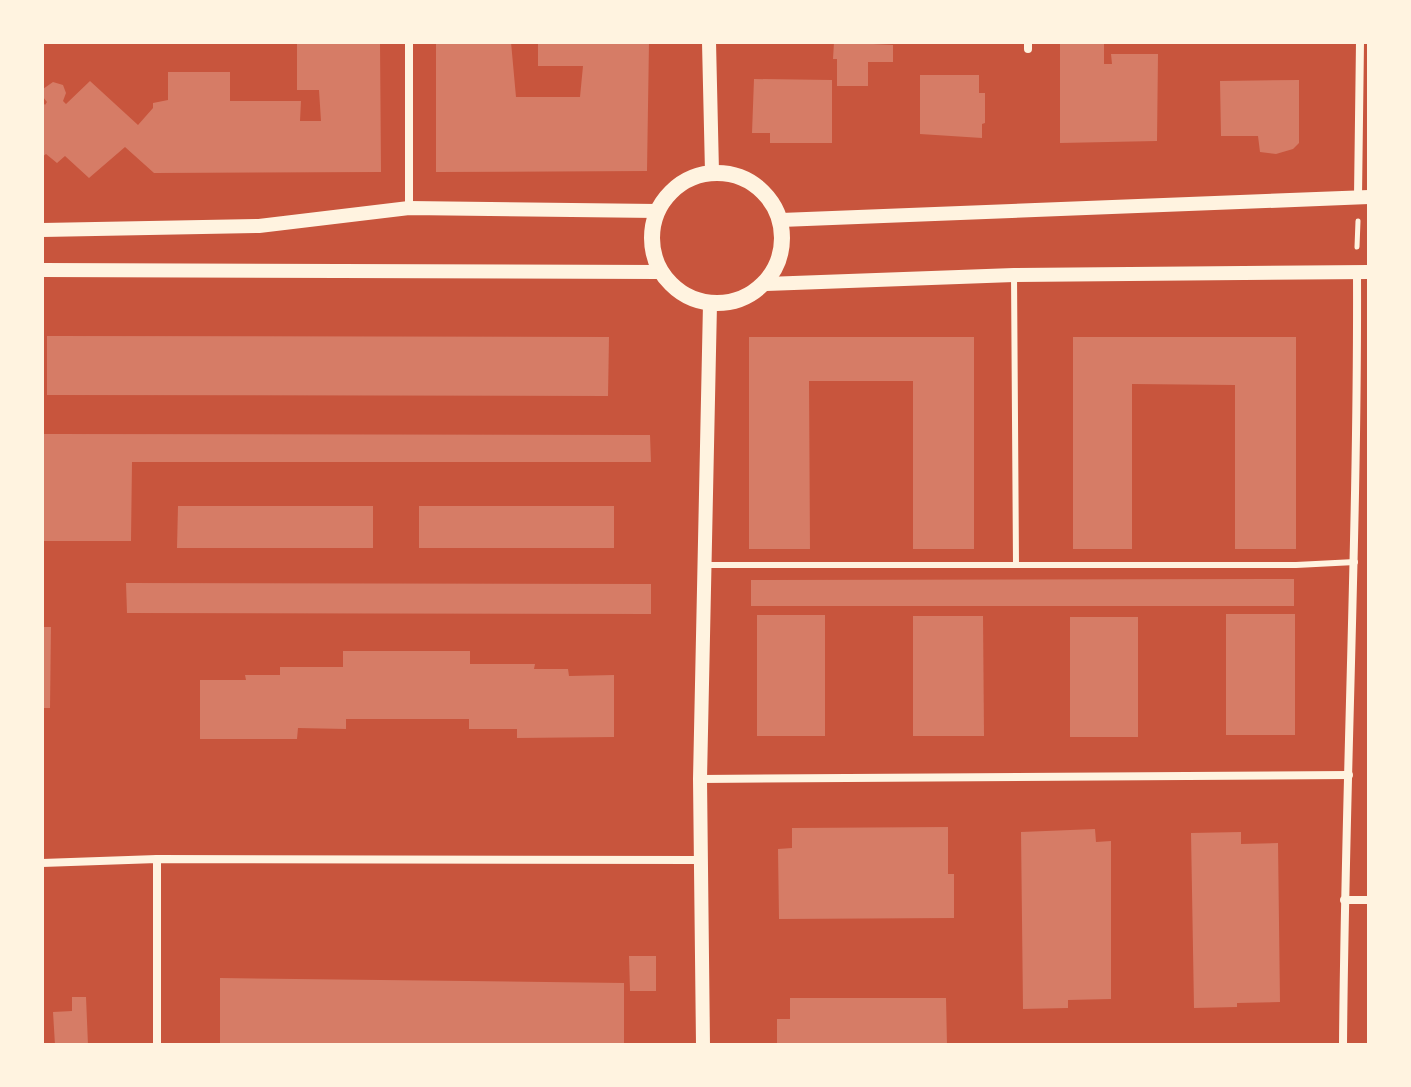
<svg xmlns="http://www.w3.org/2000/svg" width="1411" height="1087" font-family="'Playfair Display',serif">
	<rect width="100%" height="100%" fill="#c8553d"/>
	<g fill="#d67c66">
		<path d="M 297,42 L 380,42 L 381,172 L 154,173 L 125,147 L 89,178 L 65,156 L 57,163 L 46,154 L 42,157 L 42,101 L 45,105 L 47,102 L 43,97 L 43,89 L 53,82 L 63,85 L 66,93 L 63,101 L 66,104 L 90,81 L 138,125 L 153,108 L 153,103 L 168,100 L 168,72 L 230,72 L 230,101 L 301,101 L 300,121 L 321,121 L 319,90 L 297,90 Z"/>
		<path d="M 436,42 L 511,42 L 516,97 L 580,97 L 583,66 L 538,66 L 538,42 L 649,42 L 647,171 L 436,172 Z"/>
		<path d="M 834,42 L 893,45 L 893,62 L 868,62 L 868,86 L 837,86 L 837,59 L 833,59 Z"/>
		<path d="M 1060,42 L 1104,42 L 1104,64 L 1112,64 L 1111,54 L 1158,54 L 1157,141 L 1060,143 Z"/>
		<path d="M 920,75 L 979,75 L 979,93 L 985,93 L 985,123 L 982,124 L 982,138 L 920,134 Z"/>
		<path d="M 754,79 L 832,80 L 832,143 L 770,143 L 770,133 L 752,133 Z"/>
		<path d="M 1299,80 L 1299,143 L 1293,149 L 1276,154 L 1260,152 L 1258,136 L 1221,136 L 1220,81 Z"/>
		<path d="M 47,336 L 609,337 L 608,396 L 47,395 Z"/>
		<path d="M 749,337 L 974,337 L 974,549 L 913,549 L 913,381 L 809,381 L 810,549 L 749,549 Z"/>
		<path d="M 1073,337 L 1296,337 L 1296,549 L 1235,549 L 1235,385 L 1132,384 L 1132,549 L 1073,549 Z"/>
		<path d="M 42,434 L 650,435 L 651,462 L 132,462 L 131,541 L 42,541 Z"/>
		<path d="M 178,506 L 373,506 L 373,548 L 177,548 Z"/>
		<rect x="419" y="506" width="195" height="42"/>
		<path d="M 1294,579 L 1294,606 L 751,606 L 751,580 Z"/>
		<path d="M 126,583 L 651,584 L 651,614 L 127,613 Z"/>
		<rect x="1226" y="614" width="69" height="121"/>
		<rect x="757" y="615" width="68" height="121"/>
		<path d="M 913,616 L 983,616 L 984,736 L 913,736 Z"/>
		<rect x="1070" y="617" width="68" height="120"/>
		<path d="M 42,627 L 51,627 L 50,708 L 42,708 Z"/>
		<path d="M 343,651 L 470,651 L 470,664 L 535,664 L 534,669 L 568,669 L 569,676 L 614,675 L 614,737 L 517,738 L 517,729 L 469,729 L 469,719 L 346,719 L 346,729 L 298,728 L 297,739 L 200,739 L 200,680 L 246,680 L 245,675 L 280,675 L 280,667 L 343,667 Z"/>
		<path d="M 948,827 L 948,874 L 954,874 L 954,918 L 779,919 L 778,849 L 792,848 L 792,828 Z"/>
		<path d="M 1095,829 L 1096,842 L 1111,841 L 1111,999 L 1068,1000 L 1068,1008 L 1023,1009 L 1021,832 Z"/>
		<path d="M 1241,832 L 1241,844 L 1278,843 L 1280,1002 L 1237,1003 L 1237,1007 L 1194,1008 L 1191,833 Z"/>
		<path d="M 629,956 L 656,956 L 656,991 L 630,991 Z"/>
		<path d="M 220,978 L 624,983 L 624,1045 L 220,1045 Z"/>
		<path d="M 72,997 L 86,997 L 88,1045 L 55,1045 L 53,1012 L 72,1011 Z"/>
		<path d="M 790,998 L 946,998 L 947,1045 L 777,1045 L 777,1019 L 790,1019 Z"/>
	</g>
	<g fill="none" stroke-linecap="round" stroke-linejoin="round">
		<path stroke="#fff3e0" stroke-width="5" d="M 1357,247 L 1358,221"/>
		<g stroke="#fff3e0" stroke-width="6">
			<path d="M 1014,275 L 1016,564"/>
			<path d="M 705,565 L 1296,565 L 1355,562"/>
		</g>
		<g stroke="#fff3e0" stroke-width="8">
			<path d="M 409,42 L 409,208"/>
			<path d="M 1028,49 L 1028,42"/>
			<path d="M 1358,196 L 1360,42"/>
			<path d="M 700,779 L 1349,775"/>
			<path d="M 157,859 L 157,1045"/>
			<path d="M 42,863 L 157,859 L 700,860"/>
			<path d="M 1344,900 L 1369,900"/>
			<path d="M 1343,1045 C 1345,787 1358,530 1357,272"/>
		</g>
		<g stroke="#fff3e0" stroke-width="14">
			<path d="M 709,42 L 712,172"/>
			<path d="M 781,220 L 1369,197"/>
			<path d="M 42,230 L 259,226 L 409,208 L 657,211"/>
			<path d="M 42,270 L 660,272"/>
			<path d="M 766,284 L 1014,275 L 1369,272"/>
			<path d="M 703,1045 L 700,779 L 710,304"/>
		</g>
		<circle stroke="#fff3e0" stroke-width="16" cx="717" cy="238" r="65"/>
	</g>
	<rect width="1411" height="1087" fill="none" stroke="#fff3e0" stroke-width="88"/>
</svg>
